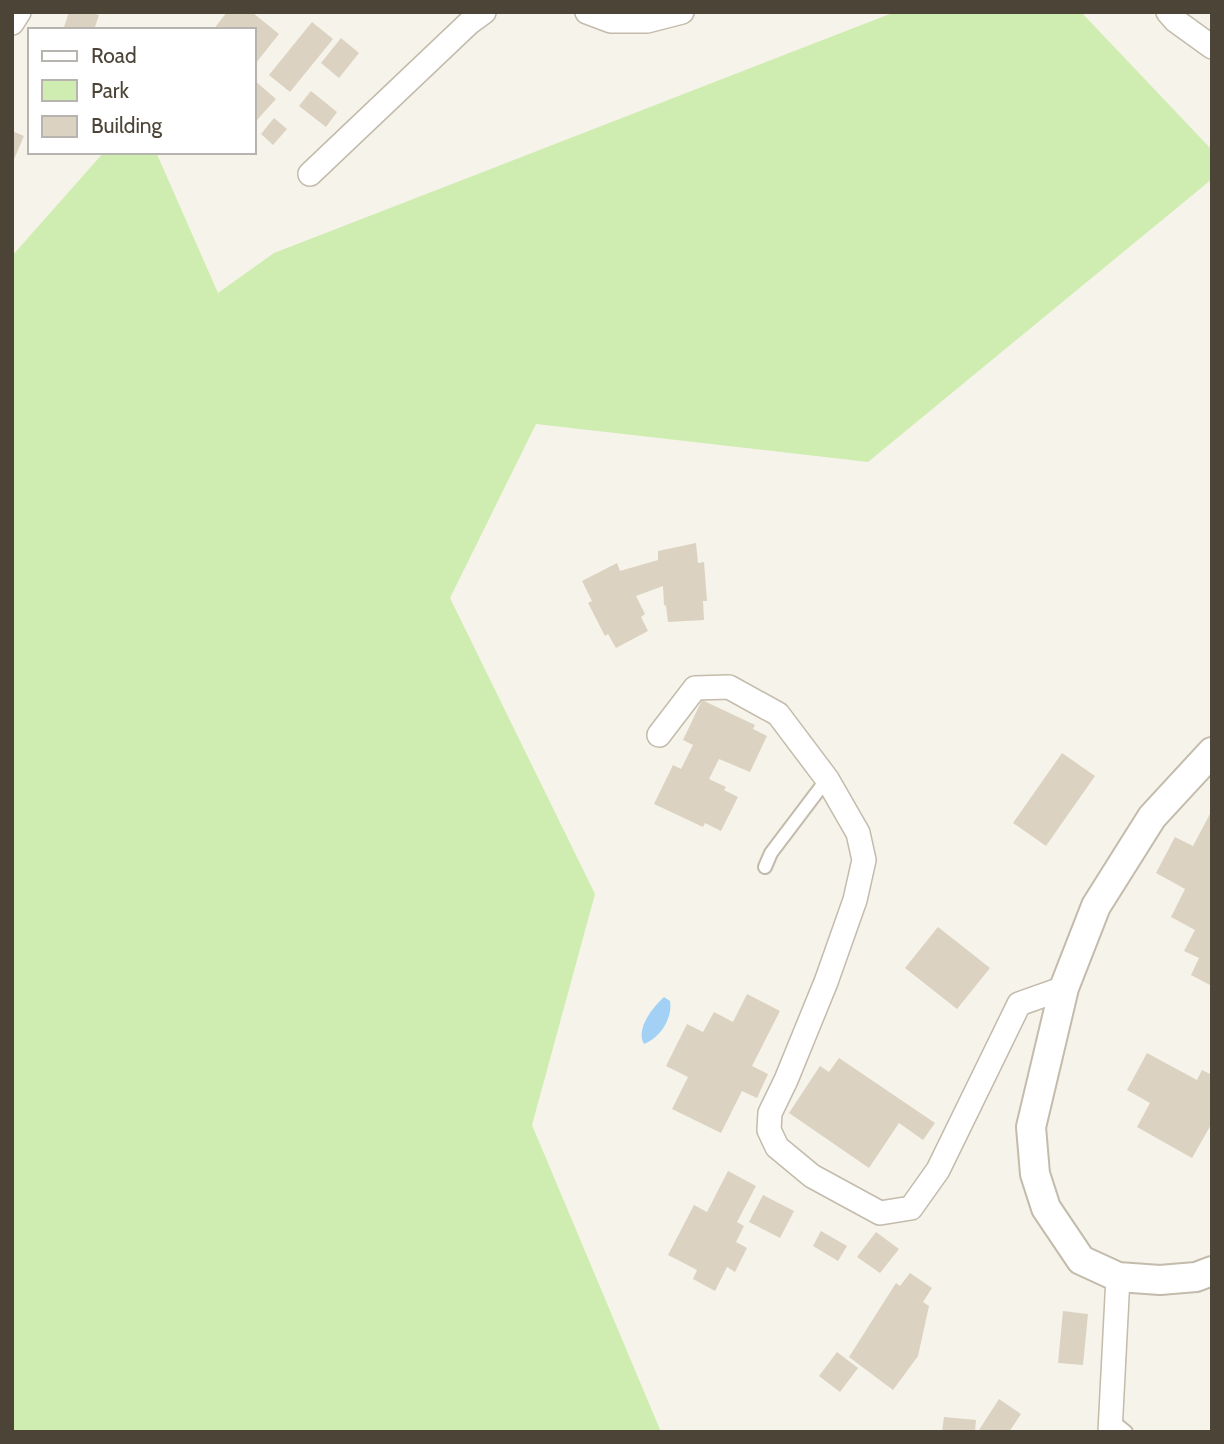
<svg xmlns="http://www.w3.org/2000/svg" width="1224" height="1444" font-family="Cabin,sans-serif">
	<rect width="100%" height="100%" fill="#f6f3ea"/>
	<path fill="#cfedb0" d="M 895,12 L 1081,12 L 1212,150 L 1212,179 L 868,462 L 536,424 L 450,598 L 595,894 L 532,1125 L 661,1432 L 12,1432 L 12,256 L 104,152 L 156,152 L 218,293 L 274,253 Z"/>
	<path fill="#a3d1f6" d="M 664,997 L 670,1001 C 673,1018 660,1038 644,1044 C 635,1029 653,1007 664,997 Z"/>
	<g fill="#dcd2c1">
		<path d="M 69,12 L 89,12 L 99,15 L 94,30 L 74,30 L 64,27 Z"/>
		<path d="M 227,12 L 252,12 L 279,34 L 256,63 L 254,61 L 254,30 L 213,30 Z"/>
		<path d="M 312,22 L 333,39 L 290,92 L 269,75 Z"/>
		<path d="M 341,38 L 359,53 L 339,78 L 321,63 Z"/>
		<path d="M 254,80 L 276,99 L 257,120 L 254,117 Z"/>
		<path d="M 311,91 L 337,112 L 326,127 L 299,106 Z"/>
		<path d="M 274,118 L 287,129 L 273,145 L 261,134 Z"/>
		<path d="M 12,131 L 24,136 L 12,164 Z"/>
		<path d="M 696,543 L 698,563 L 704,562 L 707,601 L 703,601 L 704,620 L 668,622 L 666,606 L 664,605 L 663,586 L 636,596 L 645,614 L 641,617 L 648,631 L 616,648 L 608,634 L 605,636 L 588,603 L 592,601 L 582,581 L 617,563 L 620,571 L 658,560 L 658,551 Z"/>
		<path d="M 702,700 L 755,725 L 753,729 L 767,736 L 750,772 L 719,759 L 709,779 L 726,787 L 724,790 L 738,797 L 721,831 L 705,823 L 703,827 L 654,804 L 673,765 L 681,769 L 693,745 L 683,740 Z"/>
		<path d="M 1062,753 L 1095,776 L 1046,846 L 1013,823 Z"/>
		<path d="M 1212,810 L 1212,986 L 1191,975 L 1199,958 L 1184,951 L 1195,930 L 1171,917 L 1185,889 L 1156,873 L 1175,837 L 1193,846 Z"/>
		<path d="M 938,927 L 990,968 L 957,1009 L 905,968 Z"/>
		<path d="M 747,994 L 780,1011 L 752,1066 L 768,1074 L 757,1098 L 742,1091 L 721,1133 L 672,1109 L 688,1077 L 666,1066 L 687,1024 L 703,1032 L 714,1012 L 733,1022 Z"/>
		<path d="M 1147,1053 L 1197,1080 L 1202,1070 L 1212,1075 L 1212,1123 L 1192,1158 L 1137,1127 L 1150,1103 L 1127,1090 Z"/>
		<path d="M 839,1058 L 935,1123 L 923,1140 L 899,1123 L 869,1168 L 789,1113 L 820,1066 L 829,1072 Z"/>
		<path d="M 728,1171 L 756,1186 L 737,1222 L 744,1226 L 736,1242 L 747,1248 L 735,1272 L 727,1267 L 715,1291 L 693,1279 L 697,1270 L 668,1255 L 694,1205 L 707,1212 Z"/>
		<path d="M 763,1195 L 794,1211 L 780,1238 L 749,1222 Z"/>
		<path d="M 821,1231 L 847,1246 L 838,1261 L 813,1246 Z"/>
		<path d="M 876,1232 L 899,1249 L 880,1273 L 857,1257 Z"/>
		<path d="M 910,1273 L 932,1288 L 923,1302 L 929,1306 L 918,1356 L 893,1390 L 849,1357 L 896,1283 L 900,1286 Z"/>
		<path d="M 1063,1311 L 1088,1314 L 1083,1365 L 1058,1363 Z"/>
		<path d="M 837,1352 L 858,1368 L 840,1392 L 819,1376 Z"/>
		<path d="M 999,1399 L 1021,1414 L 1009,1432 L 981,1432 L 979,1430 Z"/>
		<path d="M 944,1417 L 976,1420 L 975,1432 L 942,1432 Z"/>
	</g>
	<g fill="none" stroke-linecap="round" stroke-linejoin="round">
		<g stroke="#c3bbab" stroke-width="16">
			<g id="service">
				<path d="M 765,867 L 771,853 L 827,779"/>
				<path d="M 1111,1420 L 1126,1432"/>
			</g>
		</g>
		<g stroke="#c3bbab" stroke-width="26">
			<g id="minor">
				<path d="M 587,12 L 611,21 L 647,21 L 682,12"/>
				<path d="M 1168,12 L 1176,21 L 1212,47"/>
				<path d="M 12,23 L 19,12"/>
				<path d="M 310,174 L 469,23 L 484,12"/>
				<path d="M 659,735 L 695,688 L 729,687 L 778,714 L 827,779 L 858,833 L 864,860 L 855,900 L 826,982 L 786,1080 L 770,1113 L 769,1130 L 777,1147 L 812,1176 L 880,1213 L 911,1208 L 938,1170 L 1019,1004 L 1064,988"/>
				<path d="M 1110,1432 L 1118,1277"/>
			</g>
		</g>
		<g stroke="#c3bbab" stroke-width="32">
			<path id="tertiary" d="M 1212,752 L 1152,817 L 1096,906 L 1064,988 L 1031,1127 L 1035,1174 L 1046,1208 L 1081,1260 L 1118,1277 L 1160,1280 L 1196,1277 L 1212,1271"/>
		</g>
		<use href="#service" stroke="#fff" stroke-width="12"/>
		<use href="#minor" stroke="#fff" stroke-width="23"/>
		<use href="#tertiary" stroke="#fff" stroke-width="28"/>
	</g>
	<rect width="1224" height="1444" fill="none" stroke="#4b4437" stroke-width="28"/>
	<rect x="28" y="28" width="228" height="126" fill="#ffffff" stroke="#b7b4af" stroke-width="2"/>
	<rect x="42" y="51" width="35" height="10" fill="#ffffff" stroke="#b7b4af" stroke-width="2"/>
	<text x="91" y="63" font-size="21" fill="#4b4437">Road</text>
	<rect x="42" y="80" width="35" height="21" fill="#cfedb0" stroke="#b7b4af" stroke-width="2"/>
	<text x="91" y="98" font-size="21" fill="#4b4437">Park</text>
	<rect x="42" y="116" width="35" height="21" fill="#dcd2c1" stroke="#b7b4af" stroke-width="2"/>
	<text x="91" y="133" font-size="21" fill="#4b4437">Building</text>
</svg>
